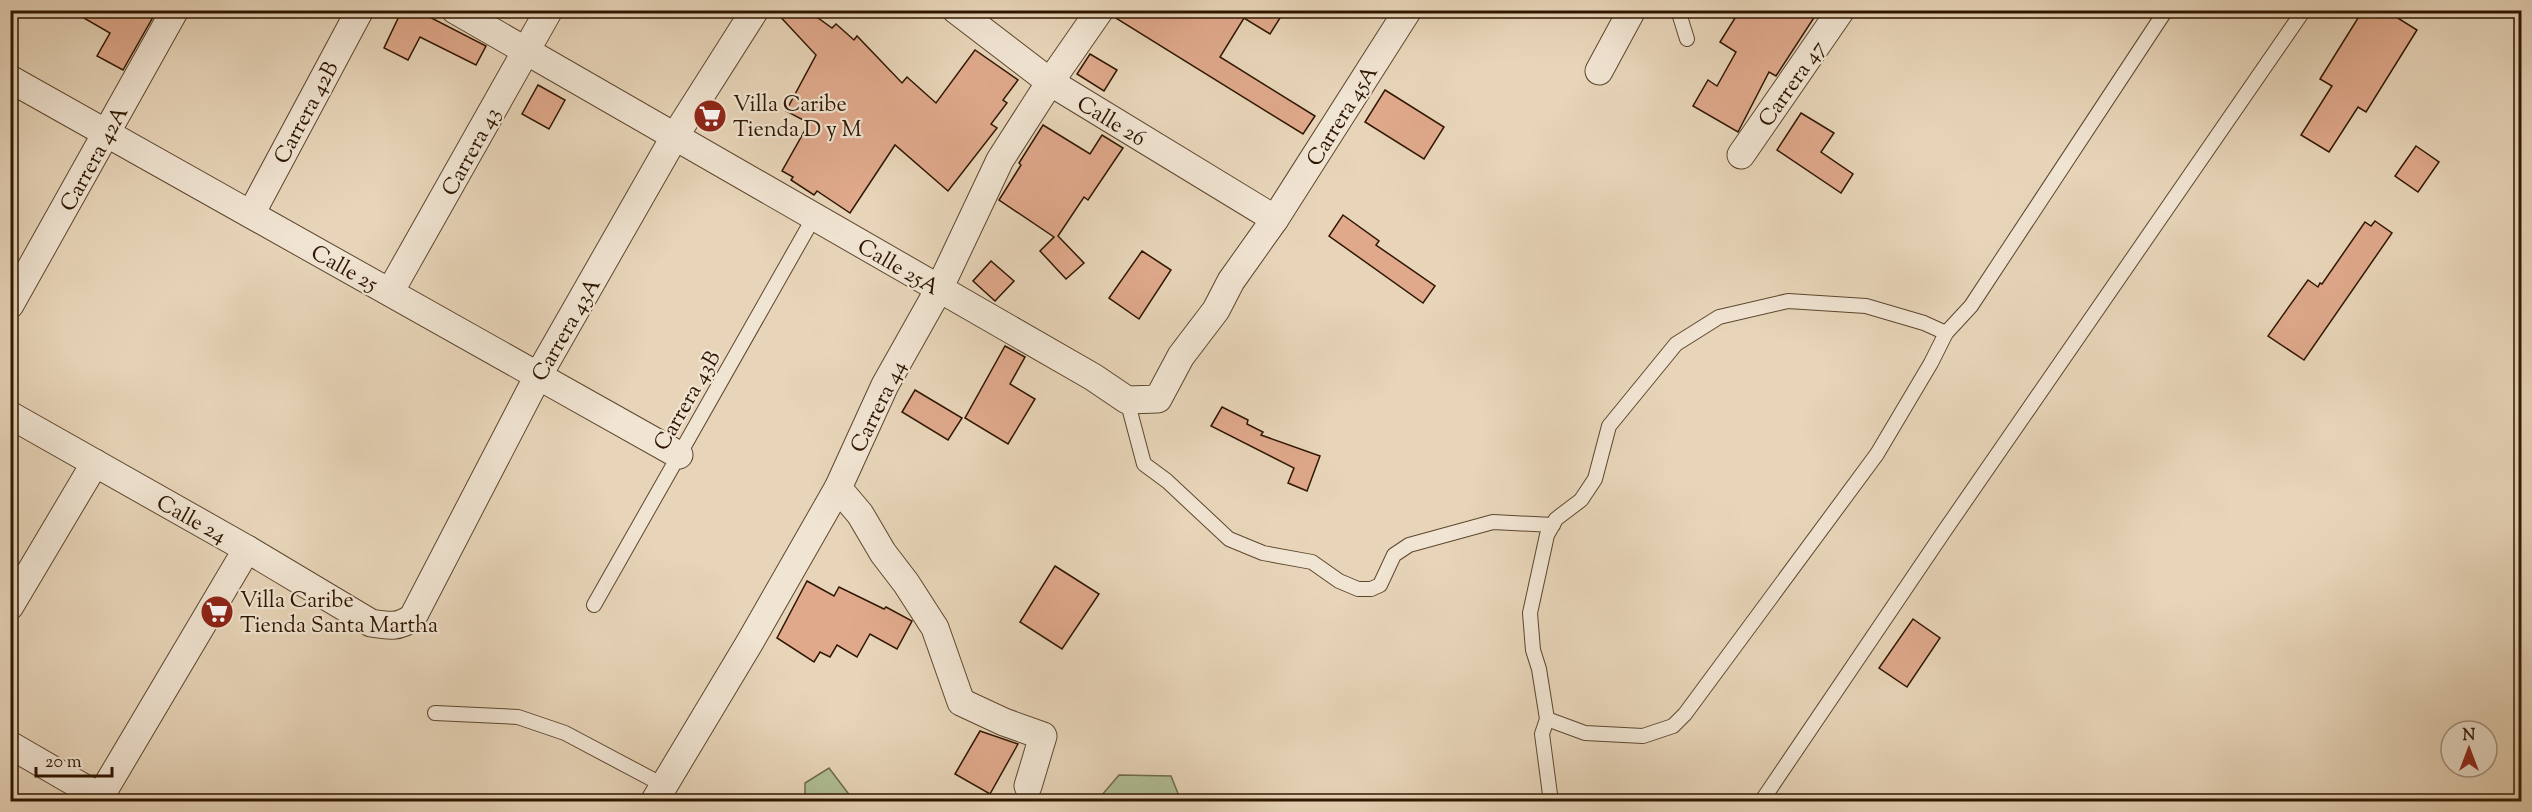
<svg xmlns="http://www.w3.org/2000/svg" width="2532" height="812" font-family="'Sorts Mill Goudy',serif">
	<rect width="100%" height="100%" fill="#e8d5b9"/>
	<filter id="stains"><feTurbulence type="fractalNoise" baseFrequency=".00333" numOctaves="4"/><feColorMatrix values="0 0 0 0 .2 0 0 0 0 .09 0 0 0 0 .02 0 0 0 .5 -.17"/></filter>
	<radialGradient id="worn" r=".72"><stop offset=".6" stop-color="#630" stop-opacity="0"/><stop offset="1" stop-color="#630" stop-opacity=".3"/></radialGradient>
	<g fill="#afbe94" stroke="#6f6a4a" stroke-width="1.5">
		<path d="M 829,768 L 854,801 L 805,801 L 805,783 Z"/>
		<path d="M 1119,775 L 1171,776 L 1181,801 L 1101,801 L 1101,796 Z"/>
	</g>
	<g fill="#e0a98c" stroke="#2f1600" stroke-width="1.5">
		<path d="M 70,10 L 157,10 L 123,70 L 97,56 L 110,33 Z"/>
		<path d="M 402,10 L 416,10 L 486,46 L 476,65 L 420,37 L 408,60 L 384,48 Z"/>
		<path d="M 774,10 L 807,10 L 832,28 L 836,24 L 854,40 L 857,36 L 902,83 L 907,77 L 936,103 L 975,50 L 1018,80 L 1003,100 L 1007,103 L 991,124 L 997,128 L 948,191 L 895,145 L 850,213 L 817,191 L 814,195 L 791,180 L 793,177 L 782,171 L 809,123 L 786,111 L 816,55 Z"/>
		<path d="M 1116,10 L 1285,10 L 1270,34 L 1244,18 L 1220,57 L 1315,116 L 1303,134 L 1114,17 Z"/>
		<path d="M 1740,10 L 1819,10 L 1776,76 L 1769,72 L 1738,132 L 1693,106 L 1708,80 L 1717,86 L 1736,52 L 1720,42 Z"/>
		<path d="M 2363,10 L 2385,10 L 2417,30 L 2366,112 L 2358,107 L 2329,152 L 2301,135 L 2332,86 L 2320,79 Z"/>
		<path d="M 1090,54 L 1117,70 L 1104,91 L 1077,74 Z"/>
		<path d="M 538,85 L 565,100 L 549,129 L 522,114 Z"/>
		<path d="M 1385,90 L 1444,127 L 1424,159 L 1365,122 Z"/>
		<path d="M 1801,113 L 1834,133 L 1821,152 L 1853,174 L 1841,193 L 1777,150 Z"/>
		<path d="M 1043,125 L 1090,154 L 1102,135 L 1123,148 L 1088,200 L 1084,197 L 1058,236 L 1084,263 L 1066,279 L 1040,251 L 1054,237 L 999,200 L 1021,165 L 1019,163 Z"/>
		<path d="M 2416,146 L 2439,162 L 2418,192 L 2395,176 Z"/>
		<path d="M 1343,215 L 1379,241 L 1376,245 L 1435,286 L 1423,303 L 1329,236 Z"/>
		<path d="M 2375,221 L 2392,233 L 2304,360 L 2268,336 L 2308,280 L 2318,287 L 2320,283 L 2322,284 L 2365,222 L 2371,226 Z"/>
		<path d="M 1142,251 L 1171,270 L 1139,319 L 1109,298 Z"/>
		<path d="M 991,261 L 1014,281 L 995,301 L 973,281 Z"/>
		<path d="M 1005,346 L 1025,357 L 1010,384 L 1035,399 L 1008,444 L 965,418 Z"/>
		<path d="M 915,390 L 962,418 L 948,440 L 902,412 Z"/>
		<path d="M 1222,407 L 1248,420 L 1247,424 L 1263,432 L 1261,435 L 1320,456 L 1307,491 L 1288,483 L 1294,468 L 1211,426 Z"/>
		<path d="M 1055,566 L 1099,594 L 1062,649 L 1020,622 Z"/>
		<path d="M 807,581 L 834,596 L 839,587 L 884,609 L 886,607 L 912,621 L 897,649 L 870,634 L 857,657 L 837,645 L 830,657 L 820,652 L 814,662 L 777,638 Z"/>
		<path d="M 1913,619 L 1940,638 L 1907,687 L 1879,668 Z"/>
		<path d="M 980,731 L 1018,744 L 990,794 L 955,774 Z"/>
	</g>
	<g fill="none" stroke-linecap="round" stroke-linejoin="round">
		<g stroke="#5d462e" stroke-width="16">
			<g id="lane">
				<path d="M 1678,10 L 1687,39"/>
				<path d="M 1127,400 L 1144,464 L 1167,481 L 1229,539 L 1263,553 L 1312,562 L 1339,581 L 1358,589 L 1371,589 L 1380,585 L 1394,555 L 1409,545 L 1493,522 L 1553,525"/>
				<path d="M 594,605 L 814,217"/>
				<path d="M 435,713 L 518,717 L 565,733 L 663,785"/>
				<path d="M 1547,719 L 1585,733 L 1643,736 L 1673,726 L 1685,714 L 1877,454 L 1931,363 L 1946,333 L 1971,306 L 2166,10"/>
				<path d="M 1551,802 L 1542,734 L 1547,719 L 1539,669 L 1533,650 L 1530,613 L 1547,535 L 1556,519 L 1581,500 L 1595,479 L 1609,426 L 1676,344 L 1719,317 L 1788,301 L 1866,306 L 1924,323 L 1946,333"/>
				<path d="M 1761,802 L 1943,533 L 2304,10"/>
			</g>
		</g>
		<g stroke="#5d462e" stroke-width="29">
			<g id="street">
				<path d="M 455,10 L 1093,377 L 1127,400 L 1158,399 L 1181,356 L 1216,310 L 1231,281 L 1275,219 L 1408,10"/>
				<path d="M 956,10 L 1050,82 L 1275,219"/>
				<path d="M 1599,71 L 1632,10"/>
				<path d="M 10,79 L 679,455"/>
				<path d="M 1741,155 L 1841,10"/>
				<path d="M 251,214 L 360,10"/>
				<path d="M 390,292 L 549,10"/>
				<path d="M 10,305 L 175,10"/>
				<path d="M 10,415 L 247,549 L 371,623 C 388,626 399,628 413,617 L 538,376 L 675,136 L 755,10"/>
				<path d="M 838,488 L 860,514 L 883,553 L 906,583 L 935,628 L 961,702 L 1004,722 L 1043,736 L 1028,786"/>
				<path d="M 10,606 L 95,463"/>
				<path d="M 10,745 L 100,797 L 247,549"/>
				<path d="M 654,802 L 750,642 L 838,488 L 885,385 L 939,289 L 1000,160 L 1050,82 L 1100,10"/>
			</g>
		</g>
		<use href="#lane" stroke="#f0e4d2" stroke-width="14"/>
		<use href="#street" stroke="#f0e4d2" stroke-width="27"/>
	</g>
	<defs>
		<g id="supermarket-disc" transform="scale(1.725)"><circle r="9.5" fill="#8f2418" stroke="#f0e4d2"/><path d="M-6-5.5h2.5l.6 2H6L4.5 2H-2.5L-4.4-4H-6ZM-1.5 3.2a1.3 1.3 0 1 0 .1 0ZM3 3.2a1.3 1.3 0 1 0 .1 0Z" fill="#fff"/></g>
	</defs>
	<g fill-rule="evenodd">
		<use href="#supermarket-disc" x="710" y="116"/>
		<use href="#supermarket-disc" x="217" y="612"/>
	</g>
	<g text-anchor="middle" stroke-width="4.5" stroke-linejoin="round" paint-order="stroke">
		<g font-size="22" fill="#2f1600" stroke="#f0e4d2">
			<text transform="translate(1791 83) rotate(-55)" y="8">Carrera 47</text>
			<text transform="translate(305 112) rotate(-62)" y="8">Carrera 42B</text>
			<text transform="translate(1341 115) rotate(-58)" y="8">Carrera 45A</text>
			<text transform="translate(1112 120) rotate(31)" y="8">Calle 26</text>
			<text transform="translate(470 151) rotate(-61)" y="8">Carrera 43</text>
			<text transform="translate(93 158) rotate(-61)" y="8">Carrera 42A</text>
			<text transform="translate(899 266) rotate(30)" y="8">Calle 25A</text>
			<text transform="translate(345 267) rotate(29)" y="8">Calle 25</text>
			<text transform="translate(565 329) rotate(-60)" y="8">Carrera 43A</text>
			<text transform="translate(686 400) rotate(-60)" y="8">Carrera 43B</text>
			<text transform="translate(877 406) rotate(-64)" y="8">Carrera 44</text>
			<text transform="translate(192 518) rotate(29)" y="8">Calle 24</text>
		</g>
		<g font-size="22" fill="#2f1600" stroke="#f0e4d2" text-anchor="start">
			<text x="733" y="111">Villa Caribe<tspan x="733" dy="25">Tienda D y M</tspan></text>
			<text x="240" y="607">Villa Caribe<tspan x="240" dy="25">Tienda Santa Martha</tspan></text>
		</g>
	</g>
	<rect width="2532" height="812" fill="none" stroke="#e8d5b9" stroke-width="36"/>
	<rect x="12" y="12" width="2508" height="788" fill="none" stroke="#2f1600" stroke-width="3"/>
	<rect x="18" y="18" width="2496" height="776" fill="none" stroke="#2f1600" stroke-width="1.5"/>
	<g transform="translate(2469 749)"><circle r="28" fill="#f0e4d2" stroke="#a3927e" stroke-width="1.5"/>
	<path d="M0-4.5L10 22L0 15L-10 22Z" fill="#8f2418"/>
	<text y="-9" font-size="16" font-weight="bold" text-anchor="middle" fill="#2f1600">N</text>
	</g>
	<path d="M36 767v9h76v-9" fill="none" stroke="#2f1600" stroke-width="3"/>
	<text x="45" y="767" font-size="18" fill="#2f1600" stroke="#f0e4d2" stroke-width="4.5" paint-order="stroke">20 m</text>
	<rect width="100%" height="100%" filter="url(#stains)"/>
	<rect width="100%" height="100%" fill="url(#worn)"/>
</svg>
